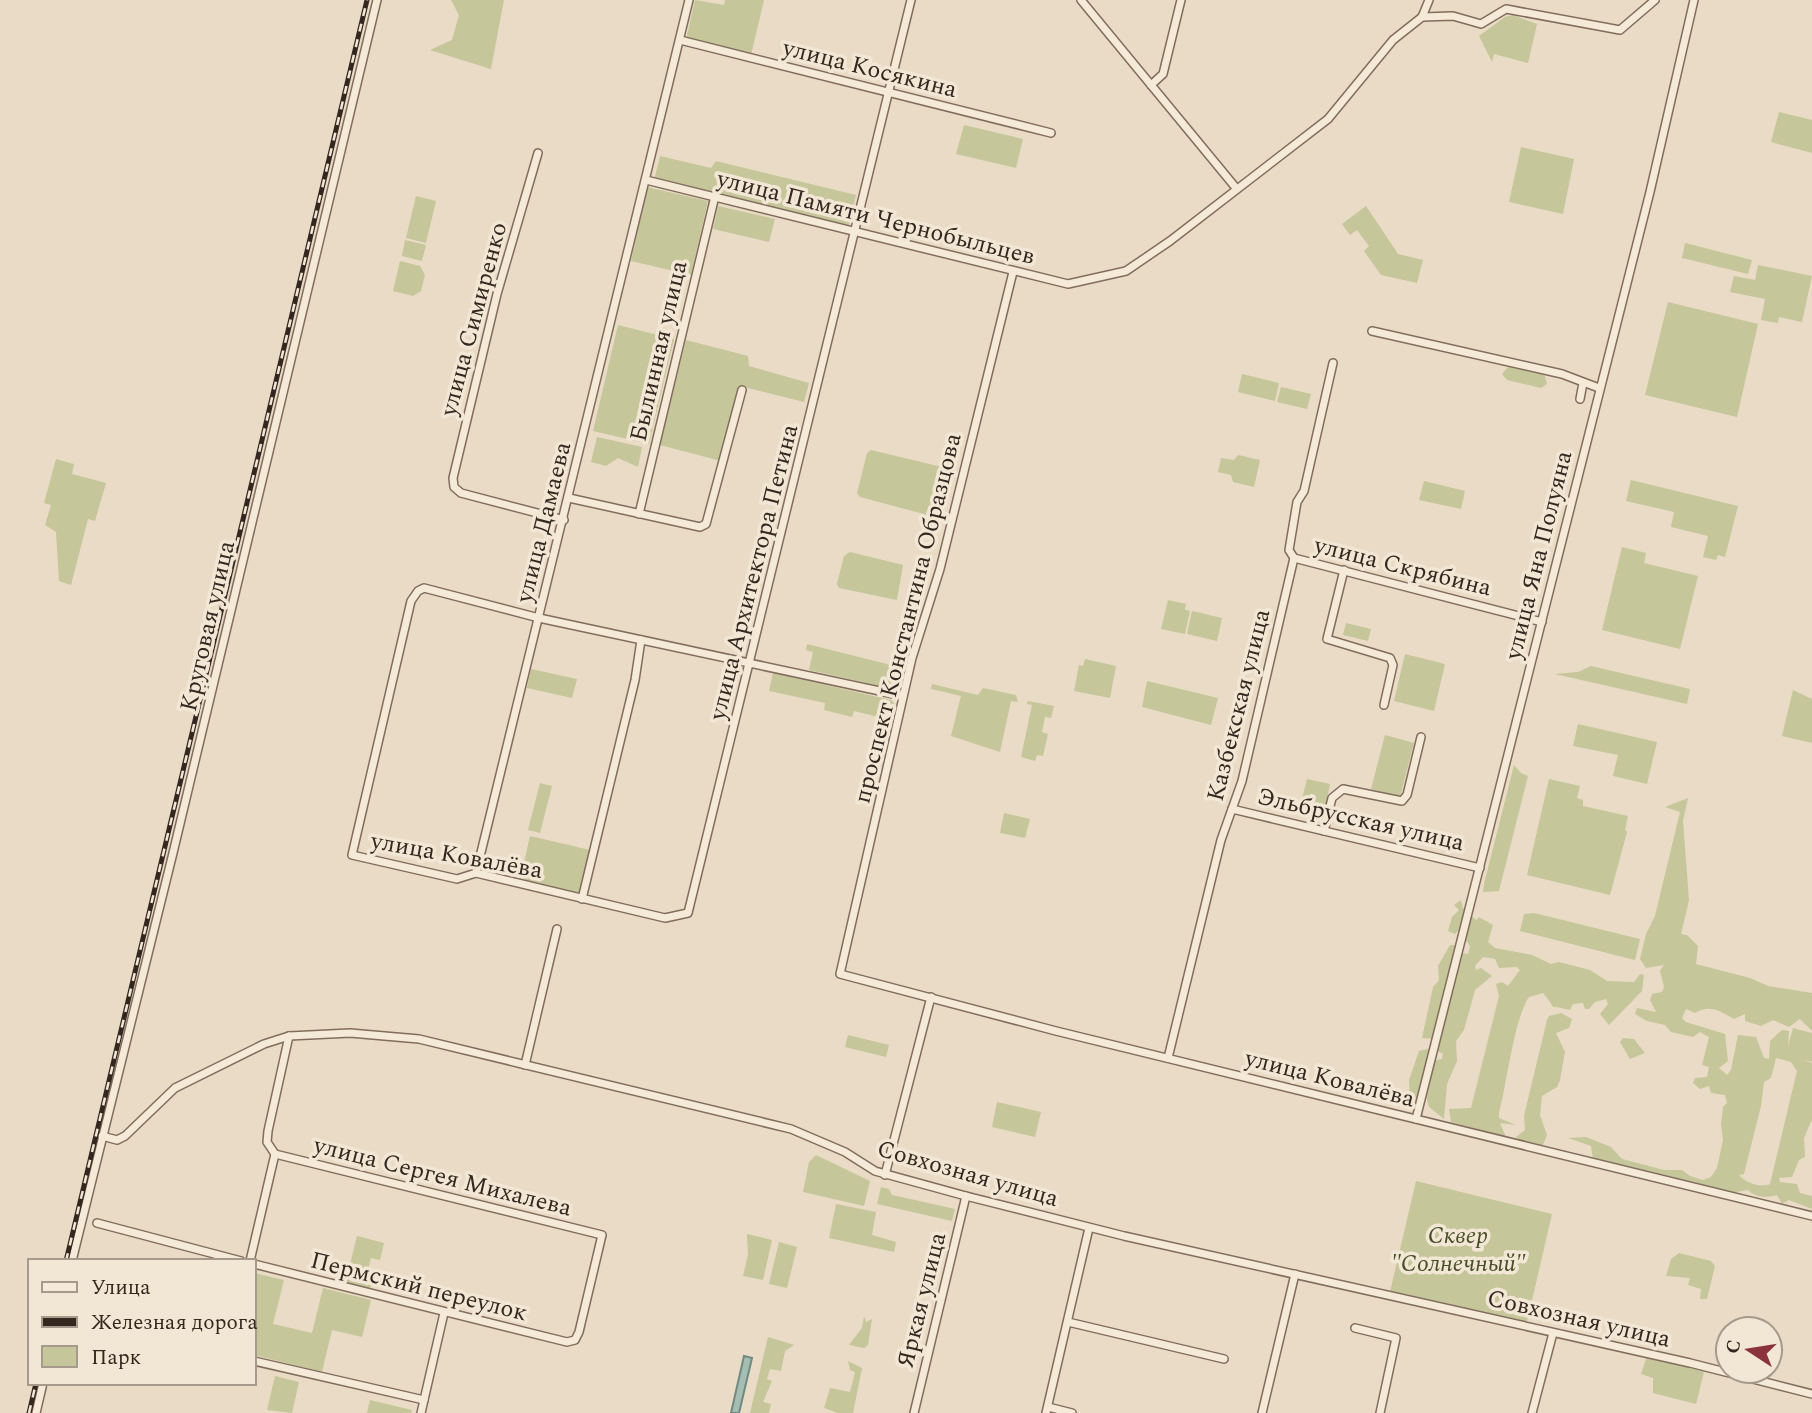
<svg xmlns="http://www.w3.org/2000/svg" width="1812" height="1413" font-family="Spectral,serif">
	<rect width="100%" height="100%" fill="#e9dbc5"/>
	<g fill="#c5c69a" fill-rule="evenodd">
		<path d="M 451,0 L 504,0 L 491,69 L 430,50 L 452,40 L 459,15 Z"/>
		<path d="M 695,0 L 724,5 L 725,0 L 764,0 L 751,55 L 686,40 Z"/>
		<path d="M 1513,15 L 1537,24 L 1528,63 L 1494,54 L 1492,62 L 1479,36 L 1505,17 Z"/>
		<path d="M 1779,112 L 1812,120 L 1812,153 L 1771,142 Z"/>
		<path d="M 964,125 L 1023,139 L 1016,168 L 956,154 Z"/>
		<path d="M 1521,147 L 1574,159 L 1563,214 L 1509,202 Z"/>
		<path d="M 660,156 L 711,168 L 716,161 L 856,195 L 848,228 L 654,181 Z"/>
		<path d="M 647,187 L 708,201 L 691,275 L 631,261 Z"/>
		<path d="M 416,196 L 436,201 L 426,243 L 406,238 Z"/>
		<path d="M 718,206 L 775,219 L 769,242 L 713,229 Z"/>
		<path d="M 1366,206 L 1398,254 L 1423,260 L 1417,283 L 1381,275 L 1364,251 L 1369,246 L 1357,230 L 1350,235 L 1342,224 Z"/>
		<path d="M 405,240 L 426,245 L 422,261 L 402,256 Z"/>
		<path d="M 1685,243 L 1752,260 L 1748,274 L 1682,258 Z"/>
		<path d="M 400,261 L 420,266 L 425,275 L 421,291 L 413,296 L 393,291 Z"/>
		<path d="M 1758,265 L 1812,276 L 1802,322 L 1779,317 L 1778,323 L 1761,320 L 1765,299 L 1730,292 L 1734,276 L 1755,280 Z"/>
		<path d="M 1668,302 L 1758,324 L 1737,417 L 1645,395 Z"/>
		<path d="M 618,325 L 674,339 L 649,444 L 593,431 Z"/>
		<path d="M 686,340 L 748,356 L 749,366 L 809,383 L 804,402 L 740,386 L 721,461 L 660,445 Z"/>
		<path d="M 1509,366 L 1544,374 L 1547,384 L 1541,388 L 1507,380 L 1502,374 Z"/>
		<path d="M 1242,374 L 1279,383 L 1275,401 L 1238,392 Z"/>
		<path d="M 1281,387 L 1311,394 L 1307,409 L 1277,402 Z"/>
		<path d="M 597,437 L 642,447 L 638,467 L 618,458 L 606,466 L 591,462 Z"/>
		<path d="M 871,450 L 946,468 L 935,517 L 860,497 L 857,493 L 867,453 Z"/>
		<path d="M 1238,455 L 1260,460 L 1254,487 L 1233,482 L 1231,475 L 1218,472 L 1221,458 L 1234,460 Z"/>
		<path d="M 56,459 L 74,464 L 72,474 L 106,483 L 95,521 L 88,519 L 71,585 L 59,581 L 56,532 L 45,525 L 51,505 L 44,503 Z"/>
		<path d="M 1631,480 L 1738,506 L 1725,557 L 1718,555 L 1716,560 L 1703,557 L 1708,536 L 1671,527 L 1674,512 L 1626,501 Z"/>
		<path d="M 1424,481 L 1465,491 L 1461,509 L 1419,500 Z"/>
		<path d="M 1622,547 L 1646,553 L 1644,563 L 1698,576 L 1680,649 L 1602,630 Z"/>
		<path d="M 850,552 L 903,565 L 897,600 L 839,588 L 837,584 L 844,556 Z"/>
		<path d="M 1168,600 L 1186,604 L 1185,610 L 1190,611 L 1185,634 L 1161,629 Z"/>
		<path d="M 1192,611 L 1222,618 L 1217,641 L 1187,634 Z"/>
		<path d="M 1346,623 L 1371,629 L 1368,641 L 1343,635 Z"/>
		<path d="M 807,644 L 899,667 L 898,686 L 894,689 L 809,670 L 813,652 L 806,650 Z"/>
		<path d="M 1405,654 L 1445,664 L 1434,711 L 1394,701 Z"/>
		<path d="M 1085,659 L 1116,666 L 1110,698 L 1074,691 L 1079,665 L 1083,666 Z"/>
		<path d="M 1591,666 L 1690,689 L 1687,704 L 1555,674 L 1578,672 Z"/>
		<path d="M 531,669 L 577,679 L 572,698 L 527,688 Z"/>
		<path d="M 773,673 L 891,700 L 894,703 L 890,720 L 854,711 L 852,717 L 824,710 L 825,703 L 769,691 Z"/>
		<path d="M 1147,681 L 1218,698 L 1211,725 L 1142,707 Z"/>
		<path d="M 932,684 L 978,695 L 983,688 L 1016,695 L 1018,702 L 1011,701 L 1000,752 L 951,736 L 961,696 L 931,689 Z"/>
		<path d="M 1793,690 L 1812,699 L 1812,743 L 1782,736 Z"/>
		<path d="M 1028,701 L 1054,706 L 1051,718 L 1045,717 L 1042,732 L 1048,734 L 1043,756 L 1037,755 L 1035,761 L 1021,757 L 1032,705 L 1027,704 Z"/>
		<path d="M 1578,724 L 1657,742 L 1647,784 L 1613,776 L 1618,755 L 1573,746 Z"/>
		<path d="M 1385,735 L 1414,743 L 1400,797 L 1371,789 Z"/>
		<path d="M 1514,765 L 1521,773 L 1528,776 L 1499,891 L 1483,892 L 1484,884 Z"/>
		<path d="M 1307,779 L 1330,784 L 1325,809 L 1301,803 Z"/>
		<path d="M 1549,779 L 1580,786 L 1577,798 L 1583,800 L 1583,806 L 1628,816 L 1625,830 L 1627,832 L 1610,895 L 1527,875 Z"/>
		<path d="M 540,783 L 552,786 L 540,833 L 528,830 Z"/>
		<path d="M 1688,798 L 1683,821 L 1689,900 L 1681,934 L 1687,935 L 1698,946 L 1696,964 L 1750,978 L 1768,986 L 1812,993 L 1812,1031 L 1800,1019 L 1789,1027 L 1773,1020 L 1761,1026 L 1745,1021 L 1745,1014 L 1734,1019 C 1720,1011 1710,1004 1695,1013 L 1686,1009 L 1682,1018 L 1686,1022 L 1725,1034 L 1728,1061 L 1719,1068 L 1727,1075 L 1731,1070 L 1738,1035 L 1756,1037 L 1764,1058 L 1769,1059 L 1770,1041 L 1782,1030 L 1789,1031 L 1788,1046 L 1793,1028 L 1812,1033 L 1812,1062 L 1804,1060 L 1812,1063 L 1812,1119 L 1804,1138 L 1805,1157 L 1799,1160 L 1792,1177 L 1779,1178 L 1780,1182 L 1797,1184 L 1800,1193 L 1812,1196 L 1812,1209 L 1789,1200 L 1782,1204 L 1777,1195 C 1767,1198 1756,1198 1748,1190 L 1731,1193 L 1593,1159 L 1591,1146 L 1568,1138 L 1586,1137 L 1611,1147 L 1622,1159 L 1664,1170 L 1682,1170 L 1690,1176 L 1703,1180 L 1711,1177 L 1717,1168 L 1723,1140 L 1721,1124 L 1723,1107 L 1727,1103 L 1725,1095 L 1711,1093 L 1709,1086 L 1700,1089 L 1693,1083 L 1695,1078 L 1707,1077 L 1709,1067 L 1702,1065 L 1709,1037 L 1700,1032 L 1693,1037 L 1671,1032 L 1665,1025 L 1647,1021 L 1635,1014 L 1637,1008 L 1656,1012 L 1650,1000 L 1652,994 L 1662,992 L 1664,987 L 1660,971 L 1664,965 L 1646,968 L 1640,959 L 1646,934 L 1655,916 L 1680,812 L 1665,807 ZM 1776,1058 L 1791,1062 L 1797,1071 L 1770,1184 C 1760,1188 1746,1183 1739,1175 L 1744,1174 L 1761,1106 L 1764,1082 L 1771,1078 Z"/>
		<path d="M 1004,813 L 1030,819 L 1025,838 L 1000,833 Z"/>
		<path d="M 530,836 L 590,850 L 579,894 L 520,880 Z"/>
		<path d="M 1461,900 L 1463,908 L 1476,920 L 1479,917 L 1493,925 L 1488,942 L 1495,948 L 1532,955 L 1551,964 L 1559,962 L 1590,970 L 1607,981 L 1634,982 L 1640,974 L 1644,975 L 1642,991 L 1609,1025 L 1600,1014 L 1608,1004 L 1606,999 L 1595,1002 L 1589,1009 L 1585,1009 L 1583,1003 L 1573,1004 L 1570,1010 C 1543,1003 1561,1014 1543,993 L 1529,997 C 1514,1019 1507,1083 1499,1113 L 1499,1118 L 1516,1125 L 1500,1123 L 1506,1137 L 1451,1122 L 1449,1109 L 1471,1108 L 1499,996 L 1496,984 L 1502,982 L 1508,986 L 1520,970 L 1517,967 L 1499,968 L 1495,959 L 1483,957 L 1475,966 L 1476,970 L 1481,968 L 1492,976 L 1475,990 L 1464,1030 L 1456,1041 L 1457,1061 L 1447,1084 L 1444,1119 L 1429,1107 L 1425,1092 L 1410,1107 L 1409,1080 L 1419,1051 L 1428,1049 L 1432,1061 L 1442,1059 L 1443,1054 L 1433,1048 L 1435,1039 L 1422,1038 L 1433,987 L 1439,980 L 1438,966 L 1450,945 L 1461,945 L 1460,953 L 1468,954 L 1470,946 L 1459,930 L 1455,934 L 1448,931 L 1452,917 L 1459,910 L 1454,905 Z"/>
		<path d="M 1534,913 L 1640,939 L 1635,960 L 1520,931 L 1524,914 Z"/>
		<path d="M 1561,1013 L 1572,1019 L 1569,1028 L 1556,1033 L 1565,1052 L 1560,1080 L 1557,1087 L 1542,1096 L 1540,1115 L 1547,1135 L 1542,1147 L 1522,1143 L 1516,1137 L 1525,1130 L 1524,1116 L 1547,1020 L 1549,1016 Z"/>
		<path d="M 848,1035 L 889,1045 L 886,1057 L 845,1047 Z"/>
		<path d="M 1623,1038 L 1634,1039 L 1645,1053 L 1630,1059 L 1620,1042 Z"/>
		<path d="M 997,1102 L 1041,1112 L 1035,1137 L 992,1127 Z"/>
		<path d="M 816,1155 L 870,1181 L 864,1206 L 803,1192 L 809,1162 Z"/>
		<path d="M 1416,1181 L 1552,1214 L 1527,1322 L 1390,1292 Z"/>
		<path d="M 881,1187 L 889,1189 L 892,1195 L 955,1209 L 952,1221 L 877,1204 Z"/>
		<path d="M 836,1204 L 876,1212 L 872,1235 L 896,1242 L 894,1252 L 829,1238 Z"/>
		<path d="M 747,1234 L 772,1240 L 763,1280 L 743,1276 L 748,1255 Z"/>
		<path d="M 357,1236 L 384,1243 L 380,1260 L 371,1258 L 366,1278 L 372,1280 L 370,1291 L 345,1285 Z"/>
		<path d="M 779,1242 L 797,1247 L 787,1288 L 769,1284 Z"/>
		<path d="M 1679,1253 L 1711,1261 L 1715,1266 L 1707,1299 L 1700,1299 L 1701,1289 L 1688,1285 L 1690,1278 L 1666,1276 L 1671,1259 Z"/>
		<path d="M 254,1273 L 284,1280 L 273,1324 L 312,1333 L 323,1288 L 371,1300 L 362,1337 L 332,1330 L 322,1372 L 254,1355 Z"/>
		<path d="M 864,1316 L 866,1322 L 872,1319 L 868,1345 L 864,1348 L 849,1345 L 862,1328 Z"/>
		<path d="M 768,1337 L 794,1345 L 785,1351 L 781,1371 L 770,1369 L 767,1379 L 772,1381 L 763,1402 L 771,1404 L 769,1413 L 750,1413 Z"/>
		<path d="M 1647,1356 L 1704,1372 L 1696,1404 L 1653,1393 L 1653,1378 L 1641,1374 Z"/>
		<path d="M 848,1361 L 862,1368 L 853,1413 L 838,1413 L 824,1408 L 830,1388 L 850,1392 L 855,1372 L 850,1370 Z"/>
		<path d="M 275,1376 L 299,1382 L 292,1413 L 267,1410 Z"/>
		<path d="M 370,1400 L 412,1410 L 411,1413 L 367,1413 Z"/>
	</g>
	<path fill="#a6bdb4" stroke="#6e8a81" stroke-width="2" d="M 744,1356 L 752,1358 L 739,1413 L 731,1413 Z"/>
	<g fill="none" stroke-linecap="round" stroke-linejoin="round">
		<g stroke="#826d5d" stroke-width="10">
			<g id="street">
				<path d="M 1081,0 L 1236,188"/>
				<path d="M 1422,17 L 1429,0"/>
				<path d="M 680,40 L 1051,133"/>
				<path d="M 1151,85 L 1163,74 L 1181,0"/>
				<path d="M 538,153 L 497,294 L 453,478 L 454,487 L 461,493 L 564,520"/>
				<path d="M 646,180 L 1068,284 L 1126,271 L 1170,241 L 1328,119 L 1393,40 L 1422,17 L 1453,16 L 1481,24 L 1506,9 L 1620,30 L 1655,0"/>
				<path d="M 1013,272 L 940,569 L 912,658 L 840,974 L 1056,1031 L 1812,1216"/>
				<path d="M 1372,331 L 1562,374 L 1599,388"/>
				<path d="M 1580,399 L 1583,383"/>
				<path d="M 569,498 L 700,527 L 706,524 L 742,390"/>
				<path d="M 639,514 L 715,196"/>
				<path d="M 1294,558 L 1542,622"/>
				<path d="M 1344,570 L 1327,639 L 1390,658 L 1393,665 L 1384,705"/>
				<path d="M 903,696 L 539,618 L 424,588 L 418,591 L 411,601 L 352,855 L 457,879 L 476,873 L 665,918 L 688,913 L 911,0"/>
				<path d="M 1232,809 L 1480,868"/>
				<path d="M 1324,831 L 1332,798 L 1343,789 L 1402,801 L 1407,795 L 1421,737"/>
				<path d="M 476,873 L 689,0"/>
				<path d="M 582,899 L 635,680 L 641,640"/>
				<path d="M 1168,1058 L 1221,840 L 1242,781 L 1294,558 L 1289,550 L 1297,502 L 1304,491 L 1333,363"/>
				<path d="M 525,1065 L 557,929"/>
				<path d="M 1416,1119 L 1650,192 L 1694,0"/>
				<path d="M 102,1136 L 117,1140 L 125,1136 L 175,1088 L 264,1044 L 289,1036 L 350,1033 L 419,1039 L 791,1129 L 845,1152 L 875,1171 L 966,1196 L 1124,1236 L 1690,1363 L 1812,1394"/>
				<path d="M 275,1154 L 267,1142 L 268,1131 L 289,1036"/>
				<path d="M 885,1175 L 931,997"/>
				<path d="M 97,1223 L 241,1261"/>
				<path d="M 72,1261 L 173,853 L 377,0"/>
				<path d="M 250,1261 L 275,1154"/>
				<path d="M 254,1264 L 567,1342 L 575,1340 L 579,1332 L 602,1235 L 275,1154"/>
				<path d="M 1068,1322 L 1224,1359"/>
				<path d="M 1355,1328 L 1396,1338 L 1380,1413"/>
				<path d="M 254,1361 L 424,1400"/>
				<path d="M 1048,1407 L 1072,1413"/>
				<path d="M 36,1413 L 43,1383"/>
				<path d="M 421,1413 L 444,1313"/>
				<path d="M 914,1413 L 966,1196"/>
				<path d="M 1046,1413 L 1089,1228"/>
				<path d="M 1262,1413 L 1295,1274"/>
				<path d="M 1532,1413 L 1553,1333"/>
			</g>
		</g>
		<use href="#street" stroke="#f5e9d7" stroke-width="7"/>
		<g stroke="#34271f" stroke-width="5">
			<g id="rail">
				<path d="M 66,1261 L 367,0"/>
				<path d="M 29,1413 L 36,1383"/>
			</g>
		</g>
		<use href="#rail" stroke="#f2e6d4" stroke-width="2.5" stroke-dasharray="8" stroke-linecap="butt"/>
	</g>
	<g text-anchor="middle" stroke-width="7" stroke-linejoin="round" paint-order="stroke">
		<g font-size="24" fill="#34271f" stroke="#f2e6d4">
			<text transform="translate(870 68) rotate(14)" y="8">улица Косякина</text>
			<text transform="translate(876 217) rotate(14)" y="8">улица Памяти Чернобыльцев</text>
			<text transform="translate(473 319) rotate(-75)" y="8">улица Симиренко</text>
			<text transform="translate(658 351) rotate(-77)" y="8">Былинная улица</text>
			<text transform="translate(543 522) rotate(-76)" y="8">улица Дамаева</text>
			<text transform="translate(1538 555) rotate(-76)" y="8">улица Яна Полуяна</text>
			<text transform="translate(1403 566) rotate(14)" y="8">улица Скрябина</text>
			<text transform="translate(753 572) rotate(-76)" y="8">улица Архитектора Петина</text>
			<text transform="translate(907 618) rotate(-76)" y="8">проспект Константина Образцова</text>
			<text transform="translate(207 626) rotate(-77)" y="8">Круговая улица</text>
			<text transform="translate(1238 705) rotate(-76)" y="8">Казбекская улица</text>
			<text transform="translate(1361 819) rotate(13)" y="8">Эльбрусская улица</text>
			<text transform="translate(457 855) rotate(10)" y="8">улица Ковалёва</text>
			<text transform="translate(1330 1078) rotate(14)" y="8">улица Ковалёва</text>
			<text transform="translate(968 1173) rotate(16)" y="8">Совхозная улица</text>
			<text transform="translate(443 1176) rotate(14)" y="8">улица Сергея Михалева</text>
			<text transform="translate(419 1286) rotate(14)" y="8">Пермский переулок</text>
			<text transform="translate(921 1300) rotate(-76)" y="8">Яркая улица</text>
			<text transform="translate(1579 1318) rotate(13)" y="8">Совхозная улица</text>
		</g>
		<g font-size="24" font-style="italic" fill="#484e28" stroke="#f2e6d4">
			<text x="1458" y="1243">Сквер<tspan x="1458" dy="28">"Солнечный"</tspan></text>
		</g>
	</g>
	<rect x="28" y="1259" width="228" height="126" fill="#f2e6d4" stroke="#a69a8c" stroke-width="2"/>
	<rect x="42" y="1282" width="35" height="10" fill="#f5e9d7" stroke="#a69a8c" stroke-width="2"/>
	<text x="91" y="1294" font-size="21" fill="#34271f">Улица</text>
	<rect x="42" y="1317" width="35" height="10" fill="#34271f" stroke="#a69a8c" stroke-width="2"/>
	<text x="91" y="1329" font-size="21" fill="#34271f">Железная дорога</text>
	<rect x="42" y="1346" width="35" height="21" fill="#c5c69a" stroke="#a69a8c" stroke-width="2"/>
	<text x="91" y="1364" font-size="21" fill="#34271f">Парк</text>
	<g transform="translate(1749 1350) rotate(282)"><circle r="33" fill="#f2e6d4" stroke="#a69a8c" stroke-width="2"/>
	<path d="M0-5L12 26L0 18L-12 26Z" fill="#8b333c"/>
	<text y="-10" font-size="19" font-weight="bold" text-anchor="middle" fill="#34271f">С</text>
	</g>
</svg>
